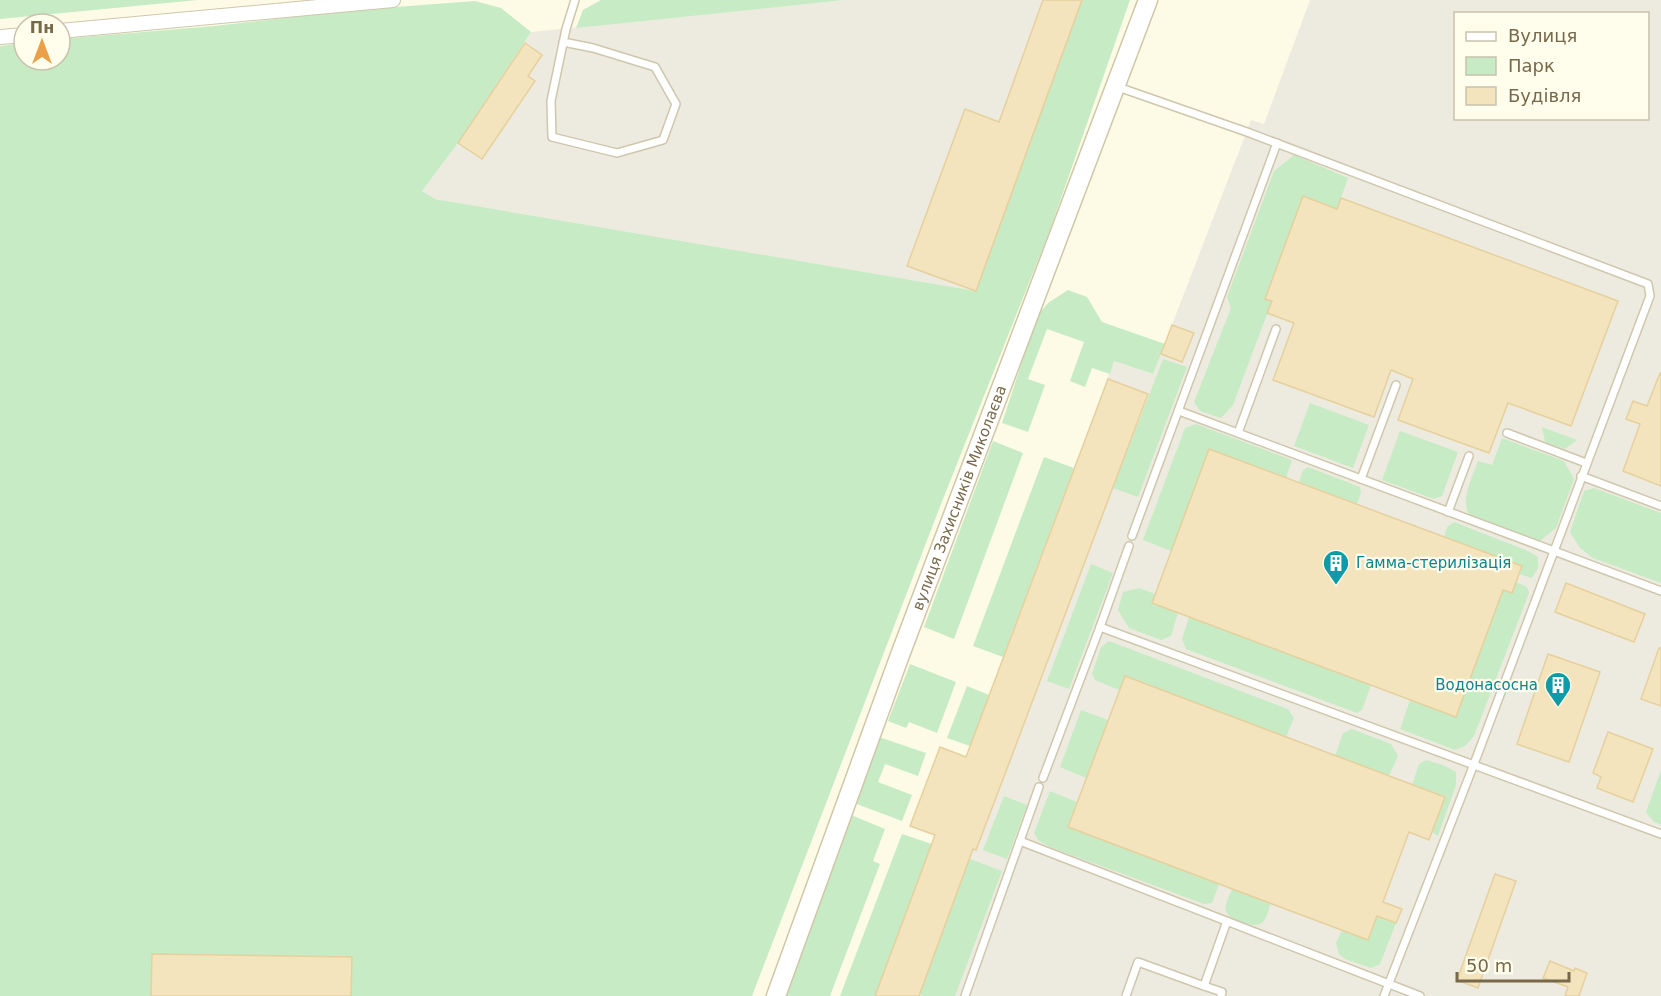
<svg xmlns="http://www.w3.org/2000/svg" width="1661" height="996" font-family="'DejaVu Sans',sans-serif">
	<rect width="100%" height="100%" fill="#fdfbe6"/>
	<g fill="#edebe0" fill-rule="evenodd">
		<path d="M 845,0 L 1082,0 L 976,291 L 435,199 L 422,191 L 458,143 L 531,32 Z"/>
		<path d="M 1310,0 L 1661,0 L 1661,996 L 875,996 L 935,836 L 910,826 L 940,747 L 966,756 L 1114,361 L 1153,374 L 1251,120 L 1264,124 ZM 1456,14 L 1648,14 L 1648,118 L 1456,118 Z"/>
	</g>
	<g fill="#c7ebc4">
		<path d="M 0,0 L 198,0 L 0,19 Z"/>
		<path d="M 601,0 L 845,0 L 576,28 L 583,10 Z"/>
		<path d="M 1082,0 L 1130,0 L 1050,230 L 941,504 L 752,996 L 351,996 L 352,957 L 152,954 L 151,996 L 0,996 L 0,46 L 24,43 L 24,60 L 60,60 L 60,39 L 214,26 L 355,10 L 475,1 L 501,8 L 531,32 L 458,143 L 422,191 L 435,199 L 976,291 Z"/>
		<path d="M 1294,155 L 1348,178 L 1337,209 L 1304,196 L 1266,299 L 1272,301 L 1233,405 L 1221,418 L 1200,411 L 1194,402 L 1231,308 L 1227,297 L 1274,171 Z"/>
		<path d="M 1068,290 L 1087,297 L 1102,322 L 1165,344 L 1153,374 L 1114,361 L 1110,374 L 1092,368 L 1085,387 L 1070,381 L 1084,342 L 1047,329 L 1028,379 L 1045,385 L 1028,432 L 1002,423 L 1037,316 L 1048,303 Z"/>
		<path d="M 1163,359 L 1187,367 L 1138,497 L 1113,488 Z"/>
		<path d="M 1310,403 L 1369,425 L 1353,468 L 1294,446 Z"/>
		<path d="M 1196,424 L 1292,460 L 1286,478 L 1209,449 L 1171,551 L 1143,540 L 1185,428 Z"/>
		<path d="M 1542,427 L 1577,440 L 1565,449 L 1545,442 Z"/>
		<path d="M 1400,431 L 1458,452 L 1442,496 L 1434,499 L 1382,480 Z"/>
		<path d="M 1502,438 L 1564,461 L 1574,479 L 1556,528 L 1540,541 L 1470,516 C 1459,501 1473,476 1478,461 L 1492,465 Z"/>
		<path d="M 993,441 L 1023,453 L 954,639 L 924,627 Z"/>
		<path d="M 1044,457 L 1074,468 L 1003,657 L 973,646 Z"/>
		<path d="M 1308,467 L 1360,487 L 1361,493 L 1357,504 L 1299,482 L 1303,470 Z"/>
		<path d="M 1594,488 L 1661,513 L 1661,583 L 1593,558 L 1580,548 L 1570,532 L 1584,491 Z"/>
		<path d="M 1454,522 L 1528,551 L 1538,557 L 1538,568 L 1532,578 L 1519,574 L 1522,566 L 1444,537 L 1447,527 Z"/>
		<path d="M 1091,564 L 1113,573 L 1069,689 L 1047,681 Z"/>
		<path d="M 1516,582 L 1527,587 L 1529,593 L 1474,736 L 1465,746 L 1455,750 L 1400,729 L 1410,700 L 1456,716 L 1503,590 L 1512,593 Z"/>
		<path d="M 1139,588 L 1155,594 L 1152,603 L 1178,613 L 1171,636 L 1161,640 L 1129,628 L 1118,610 L 1123,592 Z"/>
		<path d="M 1189,617 L 1371,685 L 1362,710 L 1357,713 L 1186,649 L 1182,639 Z"/>
		<path d="M 1109,641 L 1288,709 L 1294,718 L 1286,737 L 1125,677 L 1119,690 L 1095,680 L 1092,674 L 1101,647 Z"/>
		<path d="M 910,664 L 956,682 L 937,733 L 909,722 L 906,728 L 888,721 Z"/>
		<path d="M 967,686 L 989,695 L 970,746 L 947,738 Z"/>
		<path d="M 1081,710 L 1108,720 L 1086,778 L 1060,767 Z"/>
		<path d="M 1352,729 L 1391,744 L 1398,756 L 1389,776 L 1335,756 L 1343,733 Z"/>
		<path d="M 879,737 L 926,753 L 918,776 L 885,764 L 878,782 L 912,795 L 902,821 L 854,803 Z"/>
		<path d="M 1426,760 L 1443,765 L 1456,772 L 1456,785 L 1438,836 L 1432,832 L 1445,797 L 1412,785 L 1419,764 Z"/>
		<path d="M 1661,770 L 1661,825 L 1654,822 L 1646,812 Z"/>
		<path d="M 1050,791 L 1077,802 L 1068,827 L 1219,884 L 1212,903 L 1204,904 L 1050,847 L 1038,840 L 1034,833 Z"/>
		<path d="M 1004,796 L 1027,805 L 1007,859 L 983,850 Z"/>
		<path d="M 851,815 L 885,829 L 873,861 L 880,864 L 830,996 L 784,996 Z"/>
		<path d="M 902,834 L 932,844 L 875,996 L 840,996 Z"/>
		<path d="M 970,859 L 1002,871 L 955,996 L 923,996 L 919,994 Z"/>
		<path d="M 1232,889 L 1271,903 C 1268,910 1267,921 1260,924 C 1252,927 1229,920 1226,911 C 1224,904 1230,895 1232,889 Z"/>
		<path d="M 1377,916 L 1396,923 L 1380,964 L 1371,968 L 1345,959 L 1339,954 L 1336,943 L 1342,930 L 1368,940 Z"/>
	</g>
	<g fill="#f3e4bd" stroke="#e6d09d" stroke-width="1.5">
		<path d="M 1043,0 L 1082,0 L 976,291 L 907,266 L 965,109 L 999,122 Z"/>
		<path d="M 525,43 L 542,55 L 528,76 L 535,81 L 482,159 L 458,143 Z"/>
		<path d="M 1303,196 L 1337,209 L 1341,198 L 1618,301 L 1571,426 L 1508,403 L 1489,453 L 1398,420 L 1413,379 L 1391,370 L 1374,417 L 1273,380 L 1294,323 L 1267,313 L 1272,301 L 1265,299 Z"/>
		<path d="M 1172,325 L 1194,333 L 1182,362 L 1161,354 Z"/>
		<path d="M 1660,373 L 1661,373 L 1661,486 L 1623,471 L 1640,424 L 1626,419 L 1633,401 L 1647,406 Z"/>
		<path d="M 1108,379 L 1148,394 L 1005,774 L 976,850 L 973,849 L 919,996 L 875,996 L 935,835 L 910,826 L 940,747 L 966,757 Z"/>
		<path d="M 1209,449 L 1522,566 L 1512,593 L 1503,590 L 1456,717 L 1152,603 Z"/>
		<path d="M 1566,583 L 1645,614 L 1634,642 L 1555,612 Z"/>
		<path d="M 1659,648 L 1661,648 L 1661,706 L 1641,699 Z"/>
		<path d="M 1548,654 L 1600,672 L 1569,762 L 1517,744 Z"/>
		<path d="M 1125,676 L 1445,797 L 1429,840 L 1409,832 L 1383,902 L 1402,909 L 1396,923 L 1377,916 L 1368,940 L 1068,827 Z"/>
		<path d="M 1608,732 L 1653,749 L 1633,802 L 1597,788 L 1601,777 L 1593,773 Z"/>
		<path d="M 1495,874 L 1516,881 L 1478,988 L 1457,980 Z"/>
		<path d="M 152,954 L 352,957 L 351,996 L 151,996 Z"/>
		<path d="M 1550,961 L 1574,971 L 1575,968 L 1587,973 L 1579,996 L 1565,996 L 1568,987 L 1543,978 Z"/>
	</g>
	<g fill="none" stroke-linecap="round" stroke-linejoin="round">
		<g stroke="#cfc7ac" stroke-width="10">
			<g id="lane">
				<path d="M 563,42 L 593,48 L 655,67 L 676,104 L 663,140 L 617,153 L 552,137 L 551,101 L 566,29 L 575,0"/>
				<path d="M 1118,87 L 1247,132 L 1648,284 L 1650,296 L 1474,764 L 1384,996"/>
				<path d="M 1179,411 L 1661,591"/>
				<path d="M 1238,433 L 1276,329"/>
				<path d="M 1507,433 L 1586,463"/>
				<path d="M 1581,476 L 1661,506"/>
				<path d="M 1361,479 L 1396,385"/>
				<path d="M 1448,512 L 1469,456"/>
				<path d="M 1132,536 L 1277,143"/>
				<path d="M 1100,627 L 1129,546"/>
				<path d="M 1043,778 L 1100,627 L 1661,834"/>
				<path d="M 1020,841 L 1420,996"/>
				<path d="M 1204,986 L 1222,992 L 1221,996"/>
				<path d="M 965,996 L 1039,787"/>
				<path d="M 1126,996 L 1138,962 L 1204,986 L 1227,921"/>
			</g>
		</g>
		<g stroke="#cfc7ac" stroke-width="16">
			<g id="street">
				<path d="M 60,31 L 393,0"/>
				<path d="M 0,37 L 24,35"/>
			</g>
		</g>
		<g stroke="#d0c7a7" stroke-width="21">
			<g id="secondary">
				<path id="s1" d="M 776,996 L 900,655 L 1148,0"/>
			</g>
		</g>
		<use href="#lane" stroke="#fff" stroke-width="7"/>
		<use href="#street" stroke="#fff" stroke-width="14"/>
		<use href="#secondary" stroke="#fff" stroke-width="18"/>
	</g>
	<defs>
		<g id="building-pin" transform="scale(1.35)"><path d="M0 17L-7.5 6A9.5 9.5 0 1 1 7.5 6Z" fill="#0f9aa8" stroke="#fffeed"/><path d="M-4-6H4V6H1V3H-1V6H-4ZM-2.5-4.3h1.7v1.8h-1.7ZM.8-4.3h1.7v1.8H.8ZM-2.5-1h1.7V.8h-1.7ZM.8-1h1.7V.8H.8Z" fill="#fff"/></g>
	</defs>
	<g fill-rule="evenodd">
		<use href="#building-pin" x="1336" y="563"/>
		<use href="#building-pin" x="1558" y="685"/>
	</g>
	<g text-anchor="middle" stroke-width="4.5" stroke-linejoin="round" paint-order="stroke">
		<g font-size="15" fill="#78694a" stroke="#fffeed">
			<text dy="5" stroke="none"><textPath href="#s1" startOffset="531">вулиця Захисників Миколаєва</textPath></text>
		</g>
		<g font-size="15" fill="#0d838f" stroke="#fffeed" text-anchor="start">
			<text x="1356" y="568">Гамма-стерилізація</text>
			<text x="1538" y="690" text-anchor="end">Водонасосна</text>
		</g>
	</g>
	<rect x="1454" y="12" width="195" height="108" fill="#fffeed" stroke="#c9c2ac" stroke-width="1.5"/>
	<rect x="1466" y="32" width="30" height="9" fill="#ffffff" stroke="#c9c2ac" stroke-width="1.5"/>
	<text x="1508" y="42" font-size="18" fill="#78694a">Вулиця</text>
	<rect x="1466" y="57" width="30" height="18" fill="#c7ebc4" stroke="#c9c2ac" stroke-width="1.5"/>
	<text x="1508" y="72" font-size="18" fill="#78694a">Парк</text>
	<rect x="1466" y="87" width="30" height="18" fill="#f3e4bd" stroke="#c9c2ac" stroke-width="1.5"/>
	<text x="1508" y="102" font-size="18" fill="#78694a">Будівля</text>
	<g transform="translate(42 42)"><circle r="28" fill="#fffeed" stroke="#c9c2ac" stroke-width="1.5"/>
	<path d="M0-4.5L10 22L0 15L-10 22Z" fill="#eaa048"/>
	<text y="-9" font-size="16" font-weight="bold" text-anchor="middle" fill="#78694a">Пн</text>
	</g>
	<path d="M1457 972v9h112v-9" fill="none" stroke="#78694a" stroke-width="3"/>
	<text x="1466" y="972" font-size="18" fill="#78694a" stroke="#fffeed" stroke-width="4.5" paint-order="stroke">50 m</text>
</svg>
